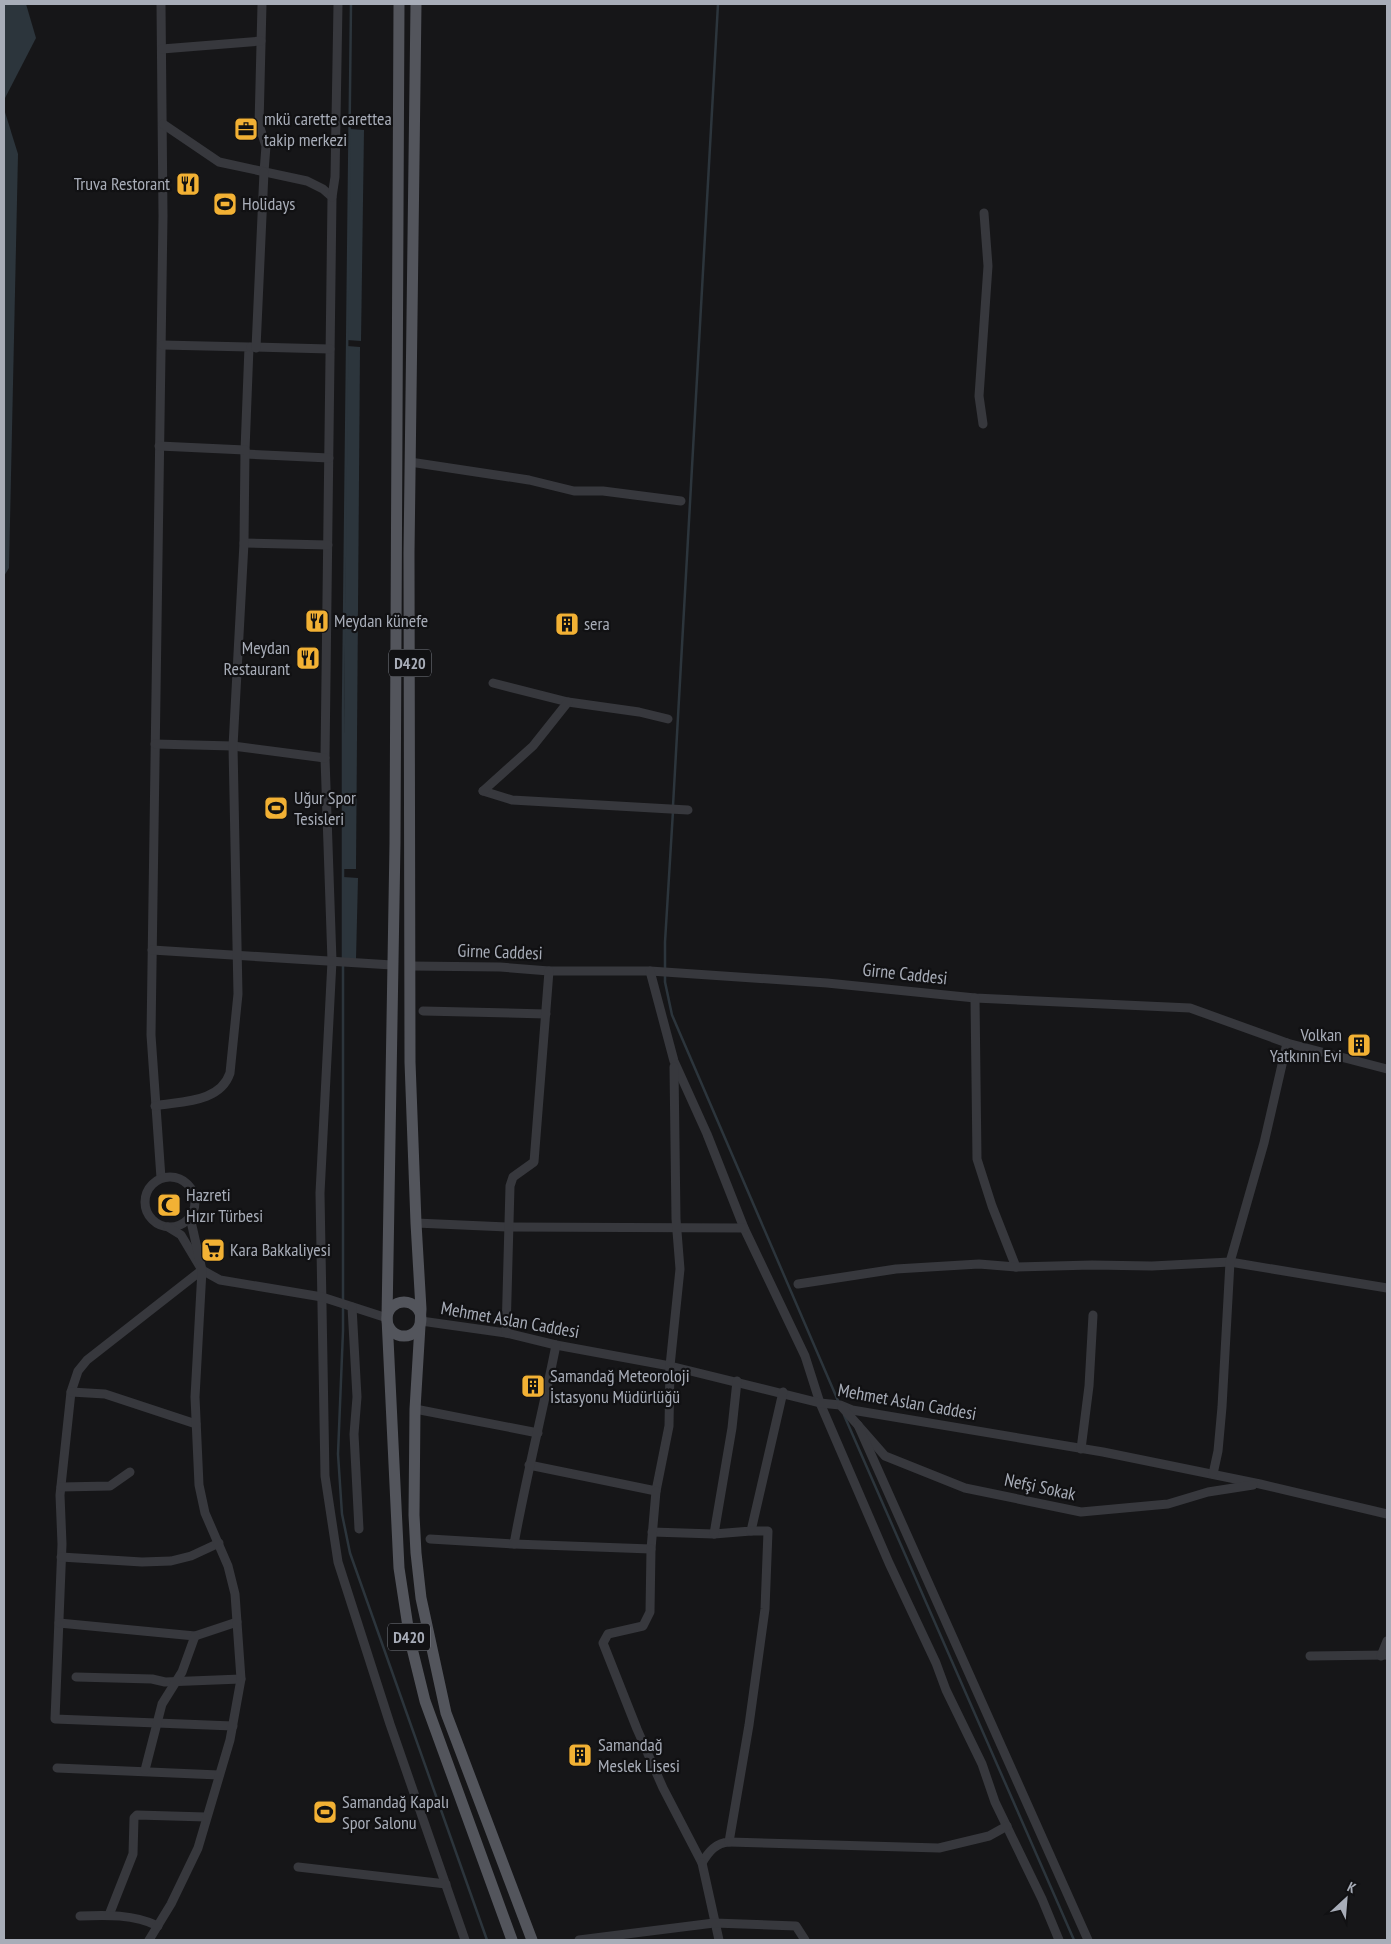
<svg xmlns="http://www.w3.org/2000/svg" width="1391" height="1944" font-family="'PT Sans Narrow',sans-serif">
	<rect width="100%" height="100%" fill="#161618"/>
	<g fill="#2c353c">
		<path d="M 4,4 L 26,4 L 36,38 L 4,100 Z"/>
		<path d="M 4,109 L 18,154 L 9,568 L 4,576 Z"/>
		<path d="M 350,129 L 364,130 L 361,341 L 347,340 Z"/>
		<path d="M 217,195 L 236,200 L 232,213 L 213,208 Z"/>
		<path d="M 347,346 L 360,347 L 356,869 L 343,869 Z"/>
		<path d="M 343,877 L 358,878 L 356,959 L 344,960 Z"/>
	</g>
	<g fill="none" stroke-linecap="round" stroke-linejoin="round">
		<g stroke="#2c353c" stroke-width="2.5">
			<path d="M 673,806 L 718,4"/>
			<path d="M 673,811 L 665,942 L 665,982 L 672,1015 L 839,1403"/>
			<path d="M 343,960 L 343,711 L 351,4"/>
			<path d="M 343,965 L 343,1331 L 338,1454 L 342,1514 L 350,1553 L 487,1940"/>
			<path d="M 844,1415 L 1074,1940"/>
		</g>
		<g stroke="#37383d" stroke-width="9">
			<path d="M 161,4 L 163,216 L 151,1035 L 161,1178"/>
			<path d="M 262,4 L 259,125 L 266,146 L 264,172"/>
			<path d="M 162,49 L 261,41"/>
			<path d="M 163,124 L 219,162 L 307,181 L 323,189 L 332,197 L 325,758 L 332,961 L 320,1193 L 325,1476 L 338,1562 L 390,1724 L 465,1940"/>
			<path d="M 332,197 L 335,177 L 338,4"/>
			<path d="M 162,345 L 249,347 L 245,450"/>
			<path d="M 251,347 L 330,349"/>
			<path d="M 256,348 L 264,172"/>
			<path d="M 983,424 L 979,396 L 988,266 L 984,213"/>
			<path d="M 245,454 L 329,458"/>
			<path d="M 410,462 L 529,480 L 574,491 L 603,491 L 681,501"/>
			<path d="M 244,543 L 328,545"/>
			<path d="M 493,683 L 568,702 L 639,712 L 668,719"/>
			<path d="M 155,744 L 233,746 L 325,758"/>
			<path d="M 483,791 L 512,800 L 688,810"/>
			<path d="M 483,791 L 533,746 L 568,702"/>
			<path d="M 152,950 L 392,965"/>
			<path d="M 411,966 L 500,967 L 549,971 L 650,971 L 827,983 L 975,998 L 1190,1008 L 1287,1043 L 1387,1069"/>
			<path d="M 650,971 L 674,1061 L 707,1134 L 744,1228 L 805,1356 L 820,1403 L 889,1563 L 936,1663 L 946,1690 L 982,1764 L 995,1802 L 1042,1899 L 1059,1940"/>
			<path d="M 975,998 L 977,1159 L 992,1206 L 1016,1267"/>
			<path d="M 423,1011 L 546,1014"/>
			<path d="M 155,1106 C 181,1101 220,1103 230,1073 L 238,994 L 233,746 L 244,543 L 245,450 L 159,446"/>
			<circle cx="170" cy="1202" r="25"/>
			<path d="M 416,1223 L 507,1227 L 744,1228"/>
			<path d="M 168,1227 L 181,1235 L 202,1270 L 220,1280 L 322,1297 L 387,1318"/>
			<path d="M 202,1270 L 87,1360 L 78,1371 L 71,1392 L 60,1495 L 62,1544 L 55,1719 L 233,1726"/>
			<path d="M 798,1284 L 896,1269 L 979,1264 L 1016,1267 L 1092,1265 L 1152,1266 L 1230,1262 L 1387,1288"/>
			<path d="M 352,1307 L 357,1397 L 354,1434 L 359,1529"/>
			<path d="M 421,1321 L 506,1333 L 556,1345 L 670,1366 L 820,1403 L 840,1405 L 852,1410 L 1103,1452 L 1260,1484 L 1387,1514"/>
			<path d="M 506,1333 L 510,1186 L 513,1177 L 534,1162 L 549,971"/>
			<path d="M 71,1392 L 105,1394 L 196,1424"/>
			<path d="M 842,1407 L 885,1456 L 965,1488 L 1081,1512 L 1168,1504 L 1208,1492 L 1253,1485"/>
			<path d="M 415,1409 L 538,1433"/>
			<path d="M 858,1425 L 1088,1940"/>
			<path d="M 1081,1449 L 1089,1386 L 1093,1315"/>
			<path d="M 529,1465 L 656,1491 L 669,1426 L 670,1366 L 680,1269 L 676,1219 L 674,1067"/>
			<path d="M 1213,1474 L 1218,1451 L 1222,1407 L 1230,1262 L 1264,1143 L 1287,1043"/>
			<path d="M 61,1487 L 110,1486 L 130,1472"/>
			<path d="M 652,1532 L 714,1534 L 751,1531 L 783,1392"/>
			<path d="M 714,1534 L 732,1428 L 737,1381"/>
			<path d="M 430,1539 L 514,1544 C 526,1477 543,1411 556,1345"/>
			<path d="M 514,1544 L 651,1549 L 656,1491"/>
			<path d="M 651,1549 L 650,1612 L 643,1626 L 608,1634 L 603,1643 L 637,1729 L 663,1788 L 702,1863 C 709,1851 716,1843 729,1842 L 749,1725 L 765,1609 L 768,1531 L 751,1531"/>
			<path d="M 61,1557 L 142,1562 L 171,1561 L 191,1556 L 219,1543"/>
			<path d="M 59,1623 L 195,1636 L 237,1622"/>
			<path d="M 1310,1656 L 1387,1655"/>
			<path d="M 1381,1656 L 1387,1641"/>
			<path d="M 76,1677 L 152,1679 L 165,1682 L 241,1679"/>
			<path d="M 57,1768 L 219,1775"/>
			<path d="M 145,1770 L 162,1704 L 182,1672 L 195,1636"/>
			<path d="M 729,1842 L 939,1848 L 989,1836 L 1007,1826"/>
			<path d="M 702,1863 L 719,1940"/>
			<path d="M 298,1867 L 446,1884"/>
			<path d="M 109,1915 L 133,1854 L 134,1818 L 137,1815 L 206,1817"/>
			<path d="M 80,1916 C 106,1915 134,1914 158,1926"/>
			<path d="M 149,1940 L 171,1904 L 198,1848 L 230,1740 L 241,1679 L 235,1594 L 228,1566 L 205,1513 L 199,1485 L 195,1397 L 202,1270 L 190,1217"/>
			<path d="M 579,1940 L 714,1923 L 796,1926 L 805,1940"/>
		</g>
		<g stroke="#53555c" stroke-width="11">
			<path d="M 399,4 L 395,843 L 387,1318 L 399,1568 L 410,1640 L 425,1701 L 512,1940"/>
			<path d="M 416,4 L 409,553 L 410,1062 L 416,1223 L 421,1309 L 415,1409 L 414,1515 L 416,1553 L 421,1598 L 446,1713 L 532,1940"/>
			<circle cx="404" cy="1319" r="17"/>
		</g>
	</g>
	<defs>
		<g id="office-square" transform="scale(1.25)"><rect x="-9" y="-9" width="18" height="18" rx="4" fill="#f2b134" stroke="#111113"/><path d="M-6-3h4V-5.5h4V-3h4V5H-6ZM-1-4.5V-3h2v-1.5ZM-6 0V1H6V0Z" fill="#111"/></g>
		<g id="restaurant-square" transform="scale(1.25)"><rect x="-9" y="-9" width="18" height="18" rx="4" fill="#f2b134" stroke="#111113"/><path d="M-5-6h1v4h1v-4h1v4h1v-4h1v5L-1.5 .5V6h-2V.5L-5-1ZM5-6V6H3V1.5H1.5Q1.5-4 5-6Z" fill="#111"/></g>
		<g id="stadium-square" transform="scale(1.25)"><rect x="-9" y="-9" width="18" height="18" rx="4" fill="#f2b134" stroke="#111113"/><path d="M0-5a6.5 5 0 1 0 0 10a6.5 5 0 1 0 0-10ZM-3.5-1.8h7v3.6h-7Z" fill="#111"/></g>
		<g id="building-square" transform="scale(1.25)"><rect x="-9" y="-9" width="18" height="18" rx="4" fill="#f2b134" stroke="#111113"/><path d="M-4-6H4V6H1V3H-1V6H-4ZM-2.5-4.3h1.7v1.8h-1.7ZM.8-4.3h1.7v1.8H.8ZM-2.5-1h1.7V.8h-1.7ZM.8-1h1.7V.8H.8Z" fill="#111"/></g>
		<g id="mosque-square" transform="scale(1.25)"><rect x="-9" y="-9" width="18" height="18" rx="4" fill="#f2b134" stroke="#111113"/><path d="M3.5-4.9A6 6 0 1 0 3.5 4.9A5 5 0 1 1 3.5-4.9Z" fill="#111"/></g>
		<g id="supermarket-square" transform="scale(1.25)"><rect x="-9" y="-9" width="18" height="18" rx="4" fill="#f2b134" stroke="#111113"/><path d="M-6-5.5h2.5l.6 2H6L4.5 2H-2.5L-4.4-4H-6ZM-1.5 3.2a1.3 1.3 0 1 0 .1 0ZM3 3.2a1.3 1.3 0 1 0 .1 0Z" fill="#111"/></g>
	</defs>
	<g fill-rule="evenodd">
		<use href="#office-square" x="246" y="129"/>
		<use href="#restaurant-square" x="188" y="184"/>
		<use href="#stadium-square" x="225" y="204"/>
		<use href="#restaurant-square" x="317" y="621"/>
		<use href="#building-square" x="567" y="624"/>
		<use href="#restaurant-square" x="308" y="658"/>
		<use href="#stadium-square" x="276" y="808"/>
		<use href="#building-square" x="1359" y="1045"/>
		<use href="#mosque-square" x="169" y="1205"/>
		<use href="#supermarket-square" x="213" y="1250"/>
		<use href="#building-square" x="533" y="1386"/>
		<use href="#building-square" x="580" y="1755"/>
		<use href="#stadium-square" x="325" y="1812"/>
	</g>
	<g text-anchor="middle" stroke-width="4.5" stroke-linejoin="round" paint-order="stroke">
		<g fill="#111113" stroke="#7b7e86" stroke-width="1">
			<rect x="389" y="649.5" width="42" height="27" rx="4"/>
			<rect x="388" y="1623.5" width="42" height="27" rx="4"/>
		</g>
		<g font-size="16" font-weight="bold" fill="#a8adb8">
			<text x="410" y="669">D420</text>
			<text x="409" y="1643">D420</text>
		</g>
		<g font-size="18" fill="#a8adb8" stroke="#111113" text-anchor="start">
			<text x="264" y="125">mkü carette carettea<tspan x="264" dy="21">takip merkezi</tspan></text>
			<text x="170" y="190" text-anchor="end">Truva Restorant</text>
			<text x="242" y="210">Holidays</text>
			<text x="334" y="627">Meydan künefe</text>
			<text x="584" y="630">sera</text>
			<text x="290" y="654" text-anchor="end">Meydan<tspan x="290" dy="21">Restaurant</tspan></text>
			<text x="294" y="804">Uğur Spor<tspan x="294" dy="21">Tesisleri</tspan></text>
			<text x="1342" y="1041" text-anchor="end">Volkan<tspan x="1342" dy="21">Yatkının Evi</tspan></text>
			<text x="186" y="1201">Hazreti<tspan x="186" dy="21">Hızır Türbesi</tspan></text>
			<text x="230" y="1256">Kara Bakkaliyesi</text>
			<text x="550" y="1382">Samandağ Meteoroloji<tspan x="550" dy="21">İstasyonu Müdürlüğü</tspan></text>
			<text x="598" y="1751">Samandağ<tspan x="598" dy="21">Meslek Lisesi</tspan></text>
			<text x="342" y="1808">Samandağ Kapalı<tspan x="342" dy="21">Spor Salonu</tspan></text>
		</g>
		<g font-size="18" fill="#a8adb8" stroke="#111113">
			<text transform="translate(500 952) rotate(2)" y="6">Girne Caddesi</text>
			<text transform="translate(905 974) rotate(6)" y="6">Girne Caddesi</text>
			<text transform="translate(510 1320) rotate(10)" y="6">Mehmet Aslan Caddesi</text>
			<text transform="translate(907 1402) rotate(10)" y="6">Mehmet Aslan Caddesi</text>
			<text transform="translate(1040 1487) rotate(12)" y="6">Nefşi Sokak</text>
		</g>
	</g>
	<rect width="1391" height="1944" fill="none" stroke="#a8adb8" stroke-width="10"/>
	<g transform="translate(1346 1899) rotate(26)" stroke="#111113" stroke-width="4" paint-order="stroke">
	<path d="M0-4L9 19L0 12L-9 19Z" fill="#a8adb8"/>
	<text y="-8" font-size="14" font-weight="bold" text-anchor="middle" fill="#a8adb8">K</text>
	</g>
</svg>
